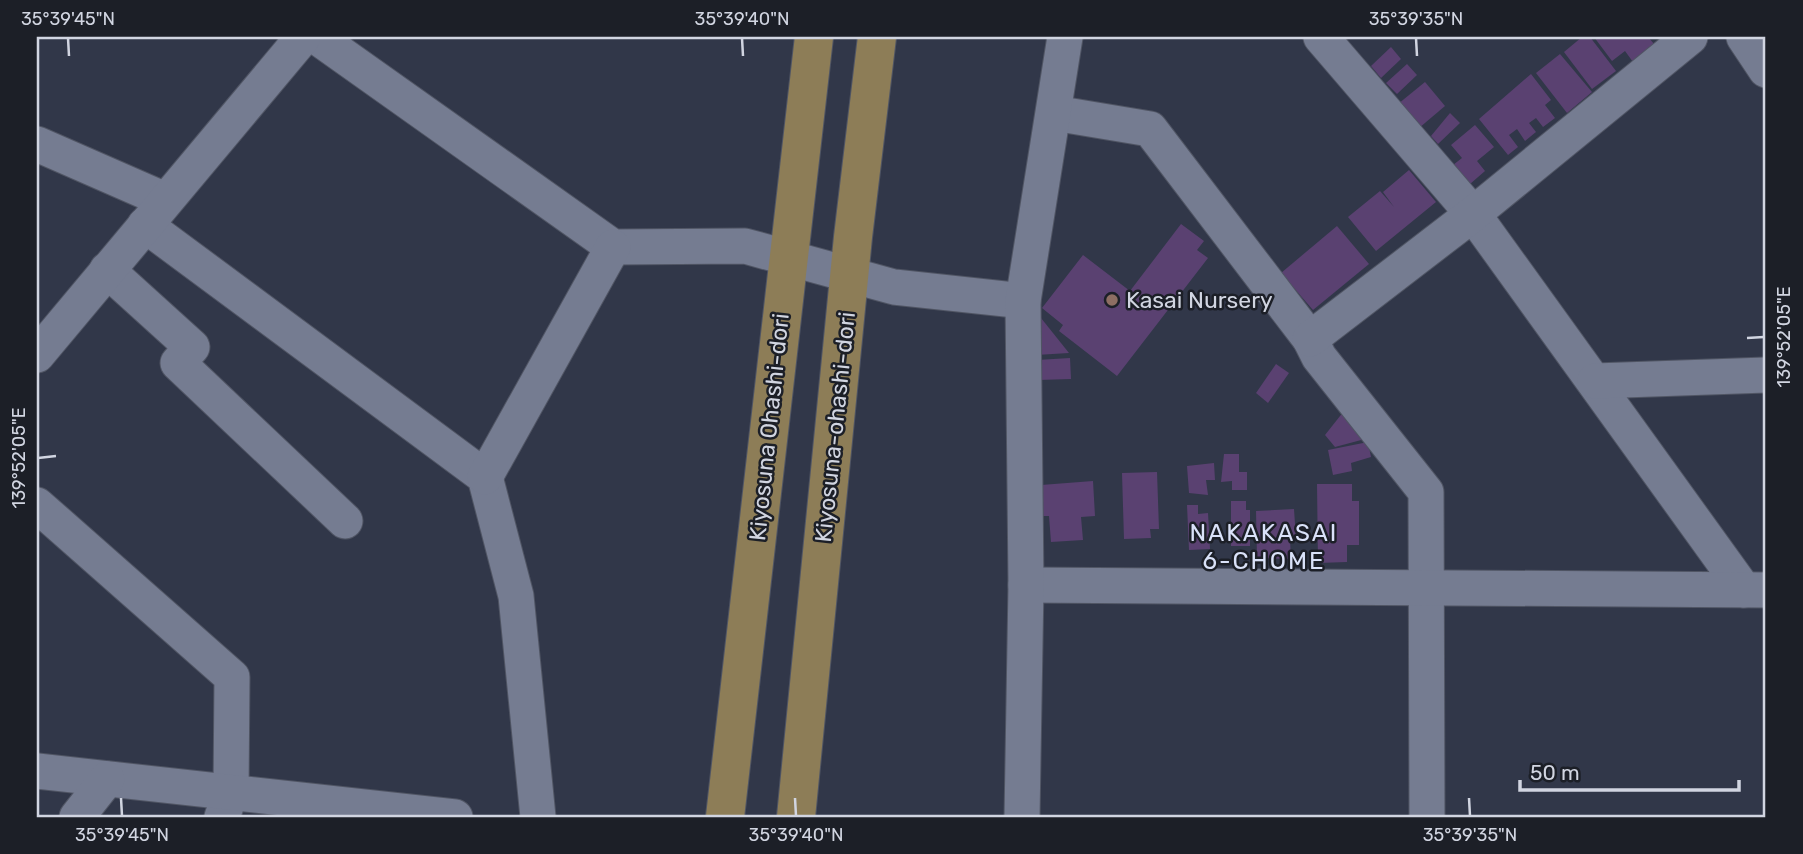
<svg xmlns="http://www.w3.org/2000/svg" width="1803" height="854" font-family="Rubik,sans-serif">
	<rect width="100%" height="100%" fill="#313749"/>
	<g fill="#5a4171">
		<path d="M 1582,37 L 1590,37 L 1616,71 L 1592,89 L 1564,52 Z"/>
		<path d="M 1594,37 L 1648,37 L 1655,45 L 1633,62 L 1625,51 L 1612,61 Z"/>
		<path d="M 1391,47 L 1401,59 L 1381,78 L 1371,66 Z"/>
		<path d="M 1560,54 L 1592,92 L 1567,113 L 1536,73 Z"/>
		<path d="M 1407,64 L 1417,75 L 1397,94 L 1386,83 Z"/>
		<path d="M 1531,74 L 1551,100 L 1545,105 L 1555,118 L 1543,127 L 1536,118 L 1529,123 L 1536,132 L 1525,141 L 1517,129 L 1509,135 L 1518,147 L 1508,155 L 1479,119 Z"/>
		<path d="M 1425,82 L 1445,106 L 1419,128 L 1398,104 Z"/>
		<path d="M 1450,113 L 1460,123 L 1438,144 L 1431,136 Z"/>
		<path d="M 1475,125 L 1494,147 L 1477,161 L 1485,171 L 1470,184 L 1453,165 L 1462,158 L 1451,145 Z"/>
		<path d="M 1409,170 L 1436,202 L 1376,251 L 1348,217 L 1380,191 L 1394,207 L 1383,192 Z"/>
		<path d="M 1181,224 L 1204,241 L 1197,250 L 1208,258 L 1117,376 L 1059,331 L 1063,325 L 1042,308 L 1083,255 L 1130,291 Z"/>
		<path d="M 1337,226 L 1369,264 L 1313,310 L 1281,273 Z"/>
		<path d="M 1034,318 L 1041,318 L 1069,353 L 1036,355 Z"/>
		<path d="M 1070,358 L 1071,379 L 1038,380 L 1037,360 Z"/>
		<path d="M 1276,364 L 1289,373 L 1268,403 L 1256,393 Z"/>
		<path d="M 1344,411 L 1365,439 L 1335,447 L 1325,435 Z"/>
		<path d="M 1368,442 L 1371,457 L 1351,463 L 1352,471 L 1333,475 L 1328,450 Z"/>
		<path d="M 1224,454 L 1239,454 L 1239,472 L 1247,472 L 1247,490 L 1232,490 L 1232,481 L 1221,482 Z"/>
		<path d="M 1214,463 L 1215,480 L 1206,480 L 1208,495 L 1189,493 L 1187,466 Z"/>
		<path d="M 1157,472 L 1159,529 L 1150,529 L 1151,538 L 1124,539 L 1122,473 Z"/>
		<path d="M 1093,481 L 1095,516 L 1081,517 L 1083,540 L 1051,542 L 1049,516 L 1043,516 L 1041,485 Z"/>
		<path d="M 1317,484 L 1352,484 L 1352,501 L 1359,501 L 1359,545 L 1347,545 L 1347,562 L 1318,563 Z"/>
		<path d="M 1231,501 L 1246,501 L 1246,510 L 1250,510 L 1250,546 L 1231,546 Z"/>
		<path d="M 1187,505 L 1198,505 L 1198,514 L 1208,513 L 1210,549 L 1189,550 Z"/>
		<path d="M 1294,509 L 1296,539 L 1290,539 L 1291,559 L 1257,558 L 1256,511 Z"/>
	</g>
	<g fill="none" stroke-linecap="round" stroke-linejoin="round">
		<g stroke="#505564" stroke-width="37">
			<g id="minor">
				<path d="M 317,37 L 613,247 L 745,246 L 894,287 L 1023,301"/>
				<path d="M 1321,37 L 1473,214 L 1744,590"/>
				<path d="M 1744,37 L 1766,70"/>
				<path d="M 1054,113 L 1150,129 L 1310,339 L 1319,357 L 1426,492 L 1427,817"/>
				<path d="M 37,144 L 165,200"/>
				<path d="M 145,225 L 485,477 L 516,596 L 538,817"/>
				<path d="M 107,270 L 192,347 L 178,363 L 345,521"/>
				<path d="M 1310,339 L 1473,214 L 1690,37"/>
				<path d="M 37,355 L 303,37"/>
				<path d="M 1595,381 L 1766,375"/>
				<path d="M 485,477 L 613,247"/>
				<path d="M 37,505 L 232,677 L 231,792 L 222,817"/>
				<path d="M 1026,585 L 1766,590"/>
				<path d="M 37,771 L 455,817"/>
				<path d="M 77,817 L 107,779"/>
				<path d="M 1022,817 L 1026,585 L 1023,301 L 1065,37"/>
			</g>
		</g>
		<g stroke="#505564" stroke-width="40">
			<g id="major">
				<path d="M 725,817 L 814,37"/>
				<path d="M 796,817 L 853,237 L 877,37"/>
			</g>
		</g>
		<use href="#minor" stroke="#757c91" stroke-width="35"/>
		<use href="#major" stroke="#8d7d57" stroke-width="38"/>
	</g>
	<path fill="none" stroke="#d1d5e1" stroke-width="2.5" d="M 68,38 L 69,56M 742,38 L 743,56M 1416,38 L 1417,56M 1747,338 L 1764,337M 38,458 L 56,456M 121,798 L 122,816M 795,798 L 796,816M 1469,798 L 1470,816"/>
	<circle fill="#8d6e63" stroke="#1c1f27" stroke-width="2.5" cx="1112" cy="300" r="7"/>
	<g text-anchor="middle" stroke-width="5" stroke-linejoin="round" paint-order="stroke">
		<g font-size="23" fill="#d1d5e1" stroke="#1c1f27" text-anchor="start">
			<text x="1126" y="308">Kasai Nursery</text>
		</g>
		<g font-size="23" fill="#d1d5e1" stroke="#1c1f27">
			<text transform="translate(769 427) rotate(-84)" y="8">Kiyosuna Ohashi-dori</text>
			<text transform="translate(835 427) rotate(-84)" y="8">Kiyosuna-ohashi-dori</text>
		</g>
		<g font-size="24" letter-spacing="2" fill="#dae2f9" stroke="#1c1f27">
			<text x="1264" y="541">NAKAKASAI<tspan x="1264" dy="28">6-CHOME</tspan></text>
		</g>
	</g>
	<rect width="1803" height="854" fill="none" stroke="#1c1f27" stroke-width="77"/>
	<path d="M1520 780v10h219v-10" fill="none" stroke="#d1d5e1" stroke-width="3.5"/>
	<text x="1530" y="780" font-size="21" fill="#d1d5e1" stroke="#1c1f27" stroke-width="5" paint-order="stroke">50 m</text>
	<rect x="38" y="38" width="1726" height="778" fill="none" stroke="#d1d5e1" stroke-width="2.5"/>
	<g font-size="18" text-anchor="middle" fill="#d1d5e1">
		<text x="68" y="25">35°39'45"N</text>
		<text x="742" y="25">35°39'40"N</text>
		<text x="1416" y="25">35°39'35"N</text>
		<text transform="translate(1784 337) rotate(-90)" y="6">139°52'05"E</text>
		<text transform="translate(19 458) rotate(-90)" y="6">139°52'05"E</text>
		<text x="122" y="841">35°39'45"N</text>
		<text x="796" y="841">35°39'40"N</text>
		<text x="1470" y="841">35°39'35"N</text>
	</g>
</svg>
